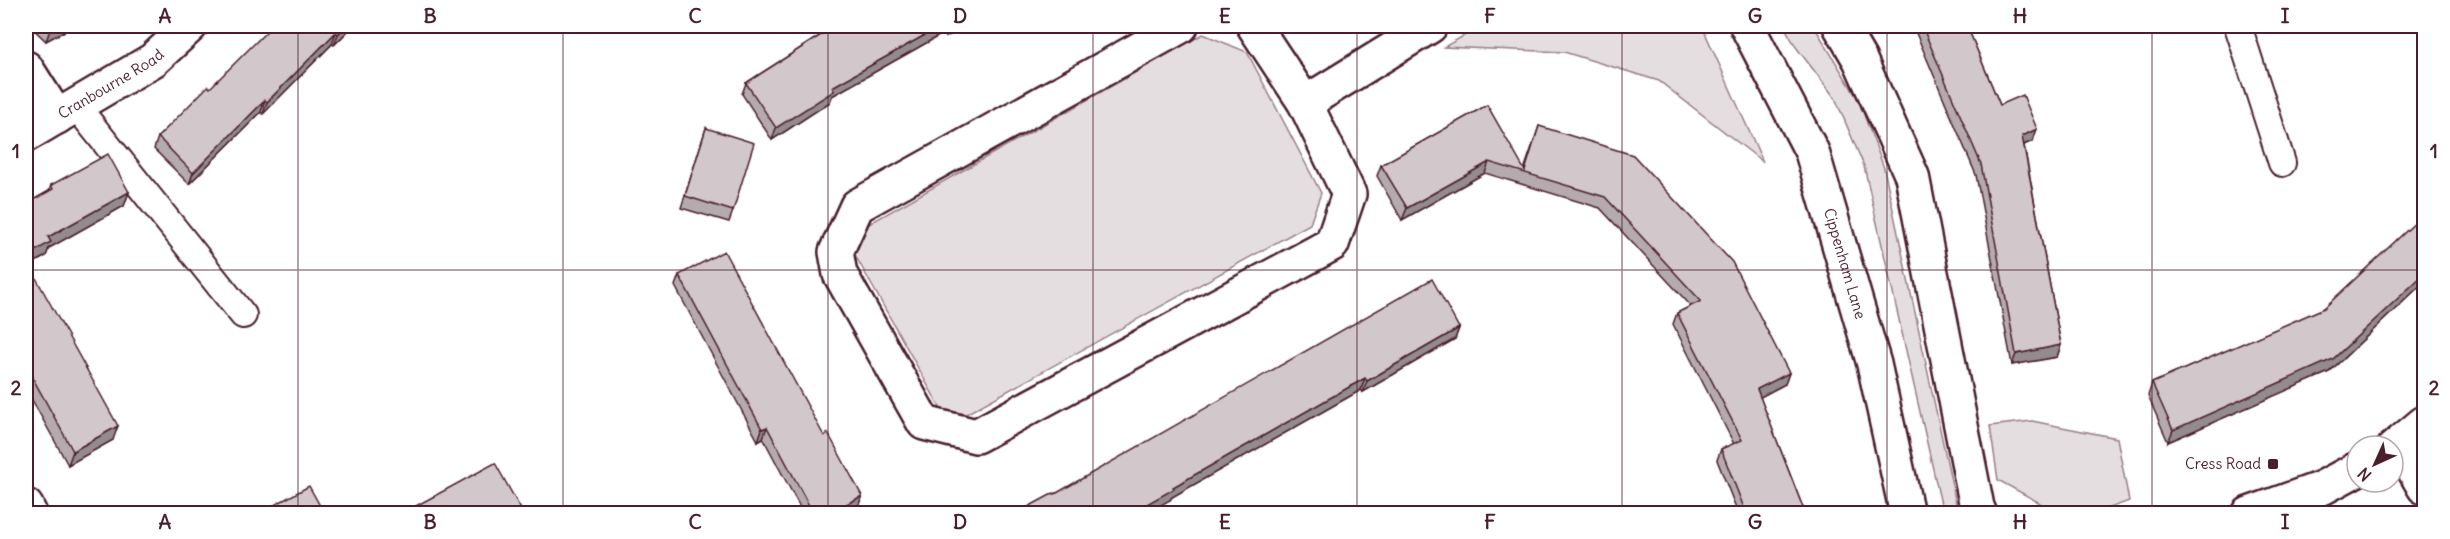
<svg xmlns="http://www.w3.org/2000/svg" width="2450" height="539" font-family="Delius,sans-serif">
	<rect width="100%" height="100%" fill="#fff"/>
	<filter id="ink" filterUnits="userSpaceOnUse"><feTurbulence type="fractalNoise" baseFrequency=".0167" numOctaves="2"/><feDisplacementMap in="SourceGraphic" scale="12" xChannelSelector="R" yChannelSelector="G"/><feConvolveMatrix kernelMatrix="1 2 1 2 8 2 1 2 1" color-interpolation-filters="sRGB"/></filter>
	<g filter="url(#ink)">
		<g fill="#e5dee0" stroke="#987e86" stroke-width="1.5">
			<path d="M 1481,26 L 1702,26 L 1763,162 L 1659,81 L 1564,52 L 1444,47 Z"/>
			<path d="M 1784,26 L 1814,26 L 1858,99 L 1884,168 L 1958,513 L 1943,513 L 1864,166 L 1835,98 L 1796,47 Z"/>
			<path d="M 1203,34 L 1247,52 L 1321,193 L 1310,224 L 966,414 L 941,409 L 855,255 L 867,225 Z"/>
			<path d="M 2032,421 L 2117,438 L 2129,501 L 2096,513 L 2058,513 L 1998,480 L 1990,426 Z"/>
		</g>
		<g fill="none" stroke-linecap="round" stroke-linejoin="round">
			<g stroke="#4a1f2b" stroke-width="30">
				<g id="lane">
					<path d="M 2238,26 L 2282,163"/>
					<path d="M 77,107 L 243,315"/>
				</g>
			</g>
			<g stroke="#4a1f2b" stroke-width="38">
				<g id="street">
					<path d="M 1181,26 L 857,206 L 836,252 L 840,274 L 924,423 L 976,436 L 1332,244 L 1349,194 L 1305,103 L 1254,26"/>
					<path d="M 1840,26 L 1860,60 L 1912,176 L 1977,507 L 1980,514"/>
					<path d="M 26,68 L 57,117"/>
					<path d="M 1305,103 L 1430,26"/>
					<path id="s1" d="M 26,135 L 153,60 L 190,26"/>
					<path d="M 2400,445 L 2424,487"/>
					<path d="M 2393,449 L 2424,423"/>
					<path d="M 26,506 L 30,514"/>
					<path d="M 2249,514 L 2322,488 L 2357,469"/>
				</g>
			</g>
			<g stroke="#4a1f2b" stroke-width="38">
				<g id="secondary">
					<path id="s2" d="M 1747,26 L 1812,152 L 1874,364 L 1907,514"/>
				</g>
			</g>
			<use href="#lane" stroke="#fff" stroke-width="26"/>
			<use href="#street" stroke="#fff" stroke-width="33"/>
			<use href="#secondary" stroke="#fff" stroke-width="33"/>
		</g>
		<g fill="#b5abaf" stroke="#4a1f2b" stroke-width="1.5">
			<path d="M 30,26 L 74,26 L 46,41 Z"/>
			<path d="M 353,26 L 334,45 L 332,44 L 263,114 L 261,112 L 189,184 L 154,149 L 158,137 L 210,88 Z"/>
			<path d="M 835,26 L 966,26 L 946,37 L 944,33 L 832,96 L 830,102 L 772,140 L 742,94 L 746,83 Z"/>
			<path d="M 1913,26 L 1967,26 L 2000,105 L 2033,141 L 2024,145 L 2061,345 L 2057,357 L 2012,365 L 1976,175 Z"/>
			<path d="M 1487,105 L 1524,170 L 1539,126 L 1789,373 L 1785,384 L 1760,397 L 1805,513 L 1738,513 L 1717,460 L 1721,449 L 1734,444 L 1673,324 L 1677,313 L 1691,306 L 1600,208 L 1485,173 L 1402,220 L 1377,176 L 1381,165 Z"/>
			<path d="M 706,128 L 733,211 L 729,222 L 681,208 Z"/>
			<path d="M 51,185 L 129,192 L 124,206 L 49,248 L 46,256 L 29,266 L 113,440 L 68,465 L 26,389 L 26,204 L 49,191 Z"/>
			<path d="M 679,275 L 824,436 L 862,496 L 858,507 L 847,513 L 803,513 L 763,438 L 758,441 L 675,286 Z"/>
			<path d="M 2424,282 L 2329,372 L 2168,442 L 2148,396 L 2152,383 Z"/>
			<path d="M 1459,328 L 1455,339 L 1363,392 L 1361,390 L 1172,497 L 1170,500 L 1017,513 L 1055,494 Z"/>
		</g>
		<g fill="#938b8e" stroke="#4a1f2b" stroke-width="1.5">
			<path d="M 58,26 L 74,26 L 46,41 L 50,30 Z"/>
			<path d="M 346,26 L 353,26 L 334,45 L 338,34 Z"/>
			<path d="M 941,26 L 946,26 L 944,33 L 832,96 L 830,102 L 772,140 L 776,128 L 832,87 Z"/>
			<path d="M 950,26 L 966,26 L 946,37 Z"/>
			<path d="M 336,32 L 332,44 L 263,114 L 267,102 Z"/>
			<path d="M 265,100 L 261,112 L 189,184 L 193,173 Z"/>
			<path d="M 2037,129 L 2033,141 L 2018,147 L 2022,136 Z"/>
			<path d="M 1489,162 L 1485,173 L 1402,220 L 1407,208 Z"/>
			<path d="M 129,192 L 124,206 L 49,248 L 46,256 L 26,267 L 26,256 L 48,237 Z"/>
			<path d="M 2424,274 L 2424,282 L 2329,372 L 2168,442 L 2173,430 Z"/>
			<path d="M 1459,328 L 1455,339 L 1363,392 L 1367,381 Z"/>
			<path d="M 2061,345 L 2057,357 L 2012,365 L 2016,354 Z"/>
			<path d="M 1789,373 L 1785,384 L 1753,401 L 1757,389 Z"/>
			<path d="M 1365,378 L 1361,390 L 1172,497 L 1170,500 L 1147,513 L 1131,513 L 1173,487 Z"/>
			<path d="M 118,426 L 113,440 L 68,465 L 73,451 Z"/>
			<path d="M 767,427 L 763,438 L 758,441 L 762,429 Z"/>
			<path d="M 862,496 L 858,507 L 847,513 L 829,513 Z"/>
		</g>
		<g fill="#d2c7cb" stroke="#4a1f2b" stroke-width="1.5">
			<path d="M 46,26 L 58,26 L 50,30 Z"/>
			<path d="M 272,26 L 346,26 L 338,34 L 336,32 L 267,102 L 265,100 L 193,173 L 158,137 L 208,86 L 210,88 Z"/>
			<path d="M 835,26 L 941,26 L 832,87 L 834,91 L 776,128 L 746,83 Z"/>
			<path d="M 1922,26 L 1967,26 L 2000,105 L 2023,95 L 2037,129 L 2022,136 L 2061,345 L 2016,354 L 1981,164 Z"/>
			<path d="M 1487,105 L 1525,171 L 1539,126 L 1633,155 L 1732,262 L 1789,373 L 1757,389 L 1805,513 L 1746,513 L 1721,449 L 1742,440 L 1677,313 L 1701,301 L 1605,197 L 1489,162 L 1407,208 L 1381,165 Z"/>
			<path d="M 706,128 L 754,143 L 733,211 L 685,196 Z"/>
			<path d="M 108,154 L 129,192 L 48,237 L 51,242 L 26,256 L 26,204 L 53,189 L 51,185 Z"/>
			<path d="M 2424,208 L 2424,274 L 2333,359 L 2173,430 L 2152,383 L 2324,308 L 2419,219 Z"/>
			<path d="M 724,251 L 824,436 L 828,433 L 862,496 L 829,513 L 813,513 L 767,427 L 762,429 L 679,275 Z"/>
			<path d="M 26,260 L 118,426 L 73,451 L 26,366 Z"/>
			<path d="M 1432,279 L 1459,328 L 1367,381 L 1365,378 L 1173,487 L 1174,489 L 1131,513 L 1017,513 L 1054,493 L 1055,494 Z"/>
			<path d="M 495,463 L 523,513 L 403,513 Z"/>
			<path d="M 309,486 L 324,513 L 260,513 Z"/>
			<path d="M 895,507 L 915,513 L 893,513 Z"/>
		</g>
	</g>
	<path fill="none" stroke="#4a1f2b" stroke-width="1.5" stroke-opacity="0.55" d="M 298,26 L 298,514M 563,26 L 563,514M 828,26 L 828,514M 1093,26 L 1093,514M 1357,26 L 1357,514M 1622,26 L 1622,514M 1887,26 L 1887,514M 2152,26 L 2152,514M 26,270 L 2424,270"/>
	<rect fill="#4a1f2b" stroke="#fff" stroke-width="2" x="2267" y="458" width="12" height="12" rx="3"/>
	<g text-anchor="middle" stroke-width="4.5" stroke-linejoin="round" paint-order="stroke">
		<g font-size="15" fill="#4a1f2b" stroke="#fff">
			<text dy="5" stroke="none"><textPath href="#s1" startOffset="99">Cranbourne Road</textPath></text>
			<text dy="5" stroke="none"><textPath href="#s2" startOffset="258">Cippenham Lane</textPath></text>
		</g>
		<g font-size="15" fill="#4a1f2b" stroke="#fff" text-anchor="end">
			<text x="2261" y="469">Cress Road</text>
		</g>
	</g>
	<rect width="2450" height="539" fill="none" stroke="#fff" stroke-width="66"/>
	<g transform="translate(2375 464) rotate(225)"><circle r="28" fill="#ffffff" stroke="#b7a5aa" stroke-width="1.5"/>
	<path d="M0-4.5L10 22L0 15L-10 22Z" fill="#4a1f2b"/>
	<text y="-9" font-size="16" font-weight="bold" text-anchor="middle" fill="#4a1f2b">N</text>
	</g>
	<rect x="33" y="33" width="2384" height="473" fill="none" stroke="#4a1f2b" stroke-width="2"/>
	<g font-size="20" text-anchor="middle" font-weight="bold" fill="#4a1f2b">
		<text x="165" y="23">A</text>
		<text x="430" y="23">B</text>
		<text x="695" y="23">C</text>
		<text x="960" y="23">D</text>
		<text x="1225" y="23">E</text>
		<text x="1490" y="23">F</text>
		<text x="1755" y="23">G</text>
		<text x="2020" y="23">H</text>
		<text x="2285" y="23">I</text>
		<text x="16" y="158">1</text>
		<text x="2434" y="158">1</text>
		<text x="16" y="395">2</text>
		<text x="2434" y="395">2</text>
		<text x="165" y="529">A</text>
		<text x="430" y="529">B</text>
		<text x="695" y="529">C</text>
		<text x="960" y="529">D</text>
		<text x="1225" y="529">E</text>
		<text x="1490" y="529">F</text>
		<text x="1755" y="529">G</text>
		<text x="2020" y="529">H</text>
		<text x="2285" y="529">I</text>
	</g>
</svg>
